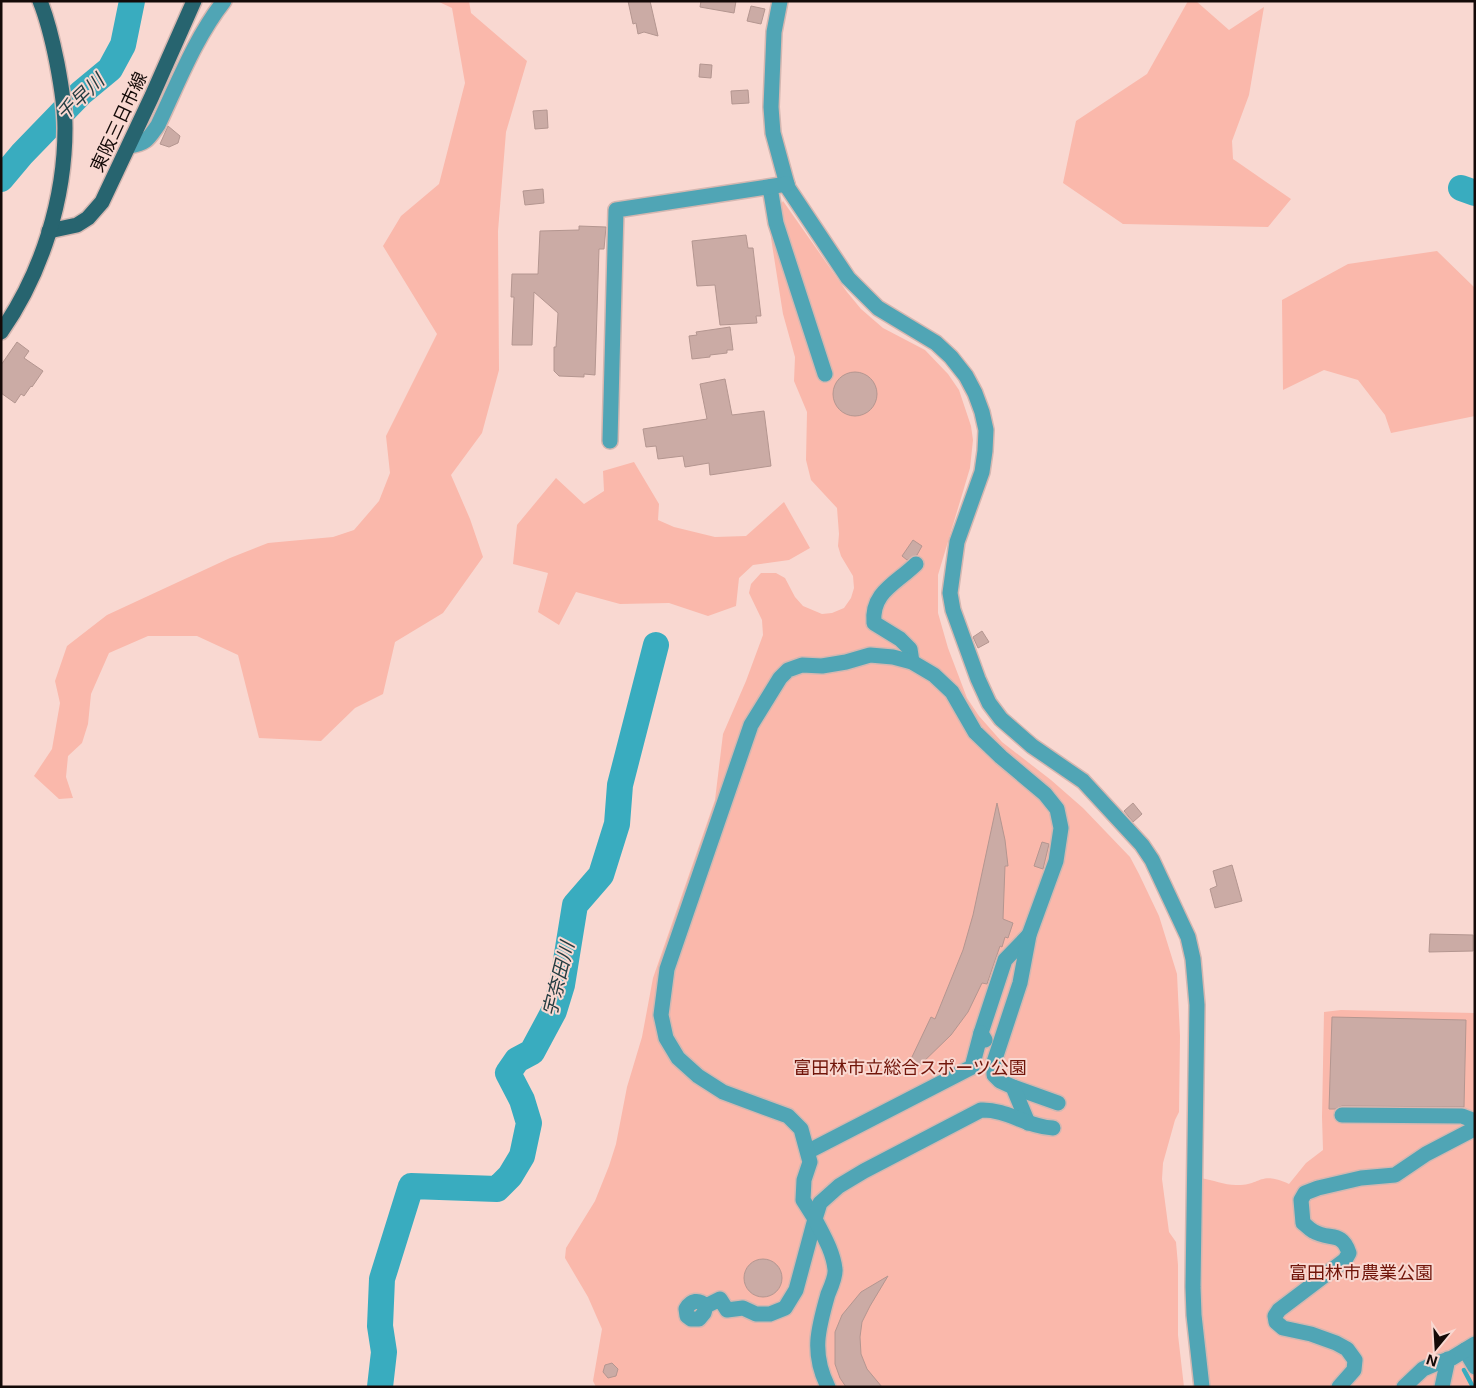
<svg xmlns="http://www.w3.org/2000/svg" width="1476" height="1388" font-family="Inter,'Noto Sans JP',sans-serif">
	<rect width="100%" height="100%" fill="#f9d8d1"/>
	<g fill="#fab8ab">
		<path d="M 437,1 L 469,1 L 471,13 L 527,61 L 506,132 L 498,231 L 499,370 L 482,433 L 451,475 L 470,519 L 483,557 L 443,613 L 395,642 L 383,694 L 355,708 L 321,741 L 259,738 L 238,655 L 197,636 L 148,636 L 109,653 L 91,694 L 88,724 L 82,743 L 68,756 L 66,777 L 73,798 L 59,799 L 34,776 L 52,749 L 60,703 L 55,681 L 67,646 L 107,615 L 230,558 L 268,543 L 333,537 L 354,530 L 379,501 L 390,473 L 386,436 L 437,334 L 383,246 L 401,216 L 439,184 L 465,83 L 452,8 Z"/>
		<path d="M 1188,1 L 1196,1 L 1229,30 L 1264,7 L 1249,95 L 1232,141 L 1233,159 L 1291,199 L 1268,227 L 1123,224 L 1063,183 L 1076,121 L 1147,74 Z"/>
		<path d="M 783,201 L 847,292 L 861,309 L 883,328 L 925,350 L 948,374 L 959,390 L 971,426 L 973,440 L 970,468 L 938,575 L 938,613 L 948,648 L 967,698 L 979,716 L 1002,742 L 1051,780 L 1083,808 L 1130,857 L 1139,874 L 1159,916 L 1177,974 L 1180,1036 L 1179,1112 L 1175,1120 L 1163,1163 L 1162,1179 L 1169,1232 L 1176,1242 L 1178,1265 L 1178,1335 L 1184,1387 L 596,1387 L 593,1381 L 602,1329 L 588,1297 L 565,1258 L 566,1248 L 595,1201 L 609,1166 L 616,1144 L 627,1087 L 642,1037 L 653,978 L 715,800 L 723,734 L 746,681 L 763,635 L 762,620 L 749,593 L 751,584 L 761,573 L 776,573 L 785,578 L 795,597 L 803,606 L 822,614 L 832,613 L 844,608 L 851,598 L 854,588 L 853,576 L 841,556 L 838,546 L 839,534 L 837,508 L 811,480 L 806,460 L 807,412 L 794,381 L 795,357 L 783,314 L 771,238 L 779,220 L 779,207 Z"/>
		<path d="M 1437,251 L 1475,288 L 1475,416 L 1391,433 L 1385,415 L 1358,380 L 1324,370 L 1283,390 L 1282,300 L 1348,264 Z"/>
		<path d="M 634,462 L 659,504 L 658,520 L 674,527 L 715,537 L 746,536 L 784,502 L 810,548 L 789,560 L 753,565 L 739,578 L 736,606 L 708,616 L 669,603 L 620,604 L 576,592 L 559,625 L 538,612 L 548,573 L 513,564 L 517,525 L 556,478 L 584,504 L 604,491 L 603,471 Z"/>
		<path d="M 1341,1010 L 1475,1013 L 1475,1387 L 1208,1387 L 1199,1299 L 1201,1178 C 1213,1180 1224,1185 1236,1185 C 1261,1186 1259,1170 1289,1184 L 1306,1163 L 1323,1150 L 1322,1117 L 1324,1012 Z"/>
	</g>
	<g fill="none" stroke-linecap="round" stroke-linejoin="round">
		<path stroke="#39acbf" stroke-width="4.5" d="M 1464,1370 L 1473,1387"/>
		<g stroke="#39acbf" stroke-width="26">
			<path d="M 1,179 L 22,154 L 81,93 L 110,69 L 123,45 L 132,1"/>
			<path d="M 1461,188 L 1475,193"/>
			<path d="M 380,1387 L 384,1352 L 380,1326 L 382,1279 L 411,1186 L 497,1189 L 510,1176 L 522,1156 L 529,1123 L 522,1100 L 508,1073 L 517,1060 L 532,1052 L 554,1011 L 562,985 L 575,905 L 601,875 L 617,824 L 620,785 L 656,645"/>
		</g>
	</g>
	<g fill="#cbaba5" stroke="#b49690">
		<path d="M 628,1 L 650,1 L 658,36 L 644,32 L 638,34 L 636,23 L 633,24 Z"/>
		<path d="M 701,1 L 736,1 L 734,13 L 700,7 Z"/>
		<path d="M 751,6 L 765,9 L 761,24 L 747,21 Z"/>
		<path d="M 700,64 L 712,65 L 711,78 L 699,77 Z"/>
		<path d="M 748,90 L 749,103 L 732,104 L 731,91 Z"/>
		<path d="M 547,110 L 548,128 L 535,129 L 533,111 Z"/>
		<path d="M 168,126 L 180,136 L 178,143 L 169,147 L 160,144 Z"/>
		<path d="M 543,189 L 544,203 L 525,205 L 523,191 Z"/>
		<path d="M 579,226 L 606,227 L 604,249 L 599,249 L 595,375 L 584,374 L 584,377 L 559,376 L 554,371 L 554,347 L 556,347 L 558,313 L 534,292 L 532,345 L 512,345 L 514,297 L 511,297 L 512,274 L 538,274 L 540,231 L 579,230 Z"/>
		<path d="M 746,235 L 748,248 L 753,248 L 761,316 L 756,316 L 757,323 L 720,325 L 715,285 L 697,286 L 692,241 Z"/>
		<path d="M 730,327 L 733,350 L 727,350 L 727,353 L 710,355 L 710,357 L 692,359 L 689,336 L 697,335 L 696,332 Z"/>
		<path d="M 17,342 L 29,351 L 24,358 L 43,371 L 32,387 L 31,386 L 24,396 L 21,394 L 15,403 L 1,393 L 1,365 Z"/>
		<circle cx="855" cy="394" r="22"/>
		<path d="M 725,379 L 732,415 L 764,411 L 771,466 L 710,475 L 709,463 L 685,467 L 683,456 L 658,459 L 656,446 L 646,447 L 643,429 L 707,419 L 700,384 Z"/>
		<path d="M 913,540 L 922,546 L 917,555 L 907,560 L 902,556 Z"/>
		<path d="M 982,631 L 989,642 L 978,648 L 973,637 Z"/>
		<path d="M 997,803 L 1005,840 L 1008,866 L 1005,866 L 1003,919 L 1013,923 L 1008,938 L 1005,937 L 1002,947 L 1000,946 L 987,984 L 982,983 L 968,1012 L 951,1035 L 917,1068 L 911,1059 L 931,1017 L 935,1019 L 963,950 L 973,915 Z"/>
		<path d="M 1133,803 L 1142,814 L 1133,822 L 1124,811 Z"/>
		<path d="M 1042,842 L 1049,844 L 1043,869 L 1034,866 Z"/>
		<path d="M 1232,865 L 1242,901 L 1215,908 L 1210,889 L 1217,886 L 1213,871 Z"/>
		<path d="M 1430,934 L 1473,935 L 1473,951 L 1429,952 Z"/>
		<path d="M 1332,1017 L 1466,1020 L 1464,1107 L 1342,1106 L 1335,1109 L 1329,1109 Z"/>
		<circle cx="763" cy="1278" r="19"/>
		<path d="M 888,1276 L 870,1306 L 862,1322 L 860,1337 L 861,1354 L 867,1369 L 882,1387 L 846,1387 L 840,1378 L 835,1364 L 835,1332 L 842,1315 L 861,1292 Z"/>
		<path d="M 612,1363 L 618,1369 L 616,1376 L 608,1378 L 603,1372 L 605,1365 Z"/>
	</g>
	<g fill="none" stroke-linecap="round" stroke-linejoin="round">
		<g stroke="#d4b7b1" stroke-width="18">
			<g id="minor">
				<path d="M 780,1 L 774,32 L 771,107 L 773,133 L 788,188 L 848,278 L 878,308 L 936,343 L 951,357 L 966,376 L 975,393 L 982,412 L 986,430 L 985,451 L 982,472 L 957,542 L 950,593 L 953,610 L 978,679 L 989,703 L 1001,719 L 1032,746 L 1083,781 L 1142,845 L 1152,860 L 1188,937 L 1193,959 L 1197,1005 L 1193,1287 L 1194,1315 L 1202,1387"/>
				<path d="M 129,146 C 147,143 148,139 158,125 C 178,83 195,38 224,1"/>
				<path d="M 770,187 L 776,223 L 825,374"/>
				<path d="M 610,441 L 616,210 L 787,184"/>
				<path d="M 912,662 L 910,649 L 900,639 L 874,623 C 871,592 897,583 916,564"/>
				<path d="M 985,1040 L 981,1033 L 1005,960 L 1029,935"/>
				<path d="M 1013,1087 L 1058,1103"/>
				<path d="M 809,1151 L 972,1067 L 981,1033"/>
				<path d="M 706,1306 C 699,1299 691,1300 686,1309 L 687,1316 L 691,1319 L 699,1319 L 704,1313 L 706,1306 L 720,1299 L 727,1310 L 743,1308 L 756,1314 L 770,1314 L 785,1308 L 796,1290 L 815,1219 L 803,1200 L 804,1180 L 810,1162 L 801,1129 L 788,1116 L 723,1092 L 698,1076 L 678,1058 L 666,1038 L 661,1015 L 667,969 L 751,725 L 780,678 L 788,670 L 802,665 L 822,666 L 846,662 L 870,655 L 893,657 L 912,662 L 934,675 L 952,692 L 975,732 L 1001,757 L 1045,794 L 1057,809 L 1061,828 L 1056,861 L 1029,935 L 1020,983 L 994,1062 L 994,1075 L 1000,1081 L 1013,1087 L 1028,1123"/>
				<path d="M 1465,1350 L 1475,1367"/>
				<path d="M 828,1387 C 811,1353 818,1329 828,1294 C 831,1287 836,1276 835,1269 C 833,1251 823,1235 815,1219 L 820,1203 L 839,1186 L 864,1171 L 981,1110 C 1007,1109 1027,1127 1053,1128"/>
				<path d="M 1339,1387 L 1354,1370 L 1355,1360 L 1347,1349 L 1336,1343 L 1311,1334 L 1283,1328 L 1276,1322 L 1275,1316 L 1279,1310 L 1345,1260 L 1349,1253 C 1342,1230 1329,1241 1313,1231 C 1309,1229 1306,1225 1303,1223 L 1301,1200 L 1305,1193 L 1318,1188 L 1361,1178 L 1395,1175 L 1426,1154 L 1472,1130 L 1475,1121 L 1462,1116 L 1342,1115"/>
				<path d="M 1404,1387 L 1423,1369 L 1437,1363 L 1452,1358 L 1475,1344"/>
				<path d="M 1442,1387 L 1448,1359"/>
			</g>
		</g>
		<g stroke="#d4b7b1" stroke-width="18">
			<g id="major">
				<path d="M 49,231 L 77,225 L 88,218 L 102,202 L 152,96 L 194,1"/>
				<path d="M 1,332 C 42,273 65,199 65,128 C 65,106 61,84 57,63 C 53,43 48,21 40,1"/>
			</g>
		</g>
		<use href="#minor" stroke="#50a5b5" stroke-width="15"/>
		<use href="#major" stroke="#27646f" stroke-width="15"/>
	</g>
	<g text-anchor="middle" stroke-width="4" stroke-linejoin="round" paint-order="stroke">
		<g font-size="18" fill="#140a08" stroke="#f9d8d1">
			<text transform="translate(119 122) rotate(-65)" y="6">東阪三日市線</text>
		</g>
		<g font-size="18" fill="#71150a" stroke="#f9d8d1">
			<text x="910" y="1074">富田林市立総合スポーツ公園</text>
			<text x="1361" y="1279">富田林市農業公園</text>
		</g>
		<g font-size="19" font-style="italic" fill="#233c41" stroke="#f9d8d1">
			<text transform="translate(80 97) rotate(-44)" y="7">千早川</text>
			<text transform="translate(558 979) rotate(-76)" y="7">宇奈田川</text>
		</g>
	</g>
	<rect width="1476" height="1388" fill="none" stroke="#140a08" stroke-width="5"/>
	<g transform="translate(1436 1348) rotate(198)" stroke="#f9d8d1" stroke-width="4" paint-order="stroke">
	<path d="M0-4L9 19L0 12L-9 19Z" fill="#140a08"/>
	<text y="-8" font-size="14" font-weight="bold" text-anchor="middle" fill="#140a08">N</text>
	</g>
</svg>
